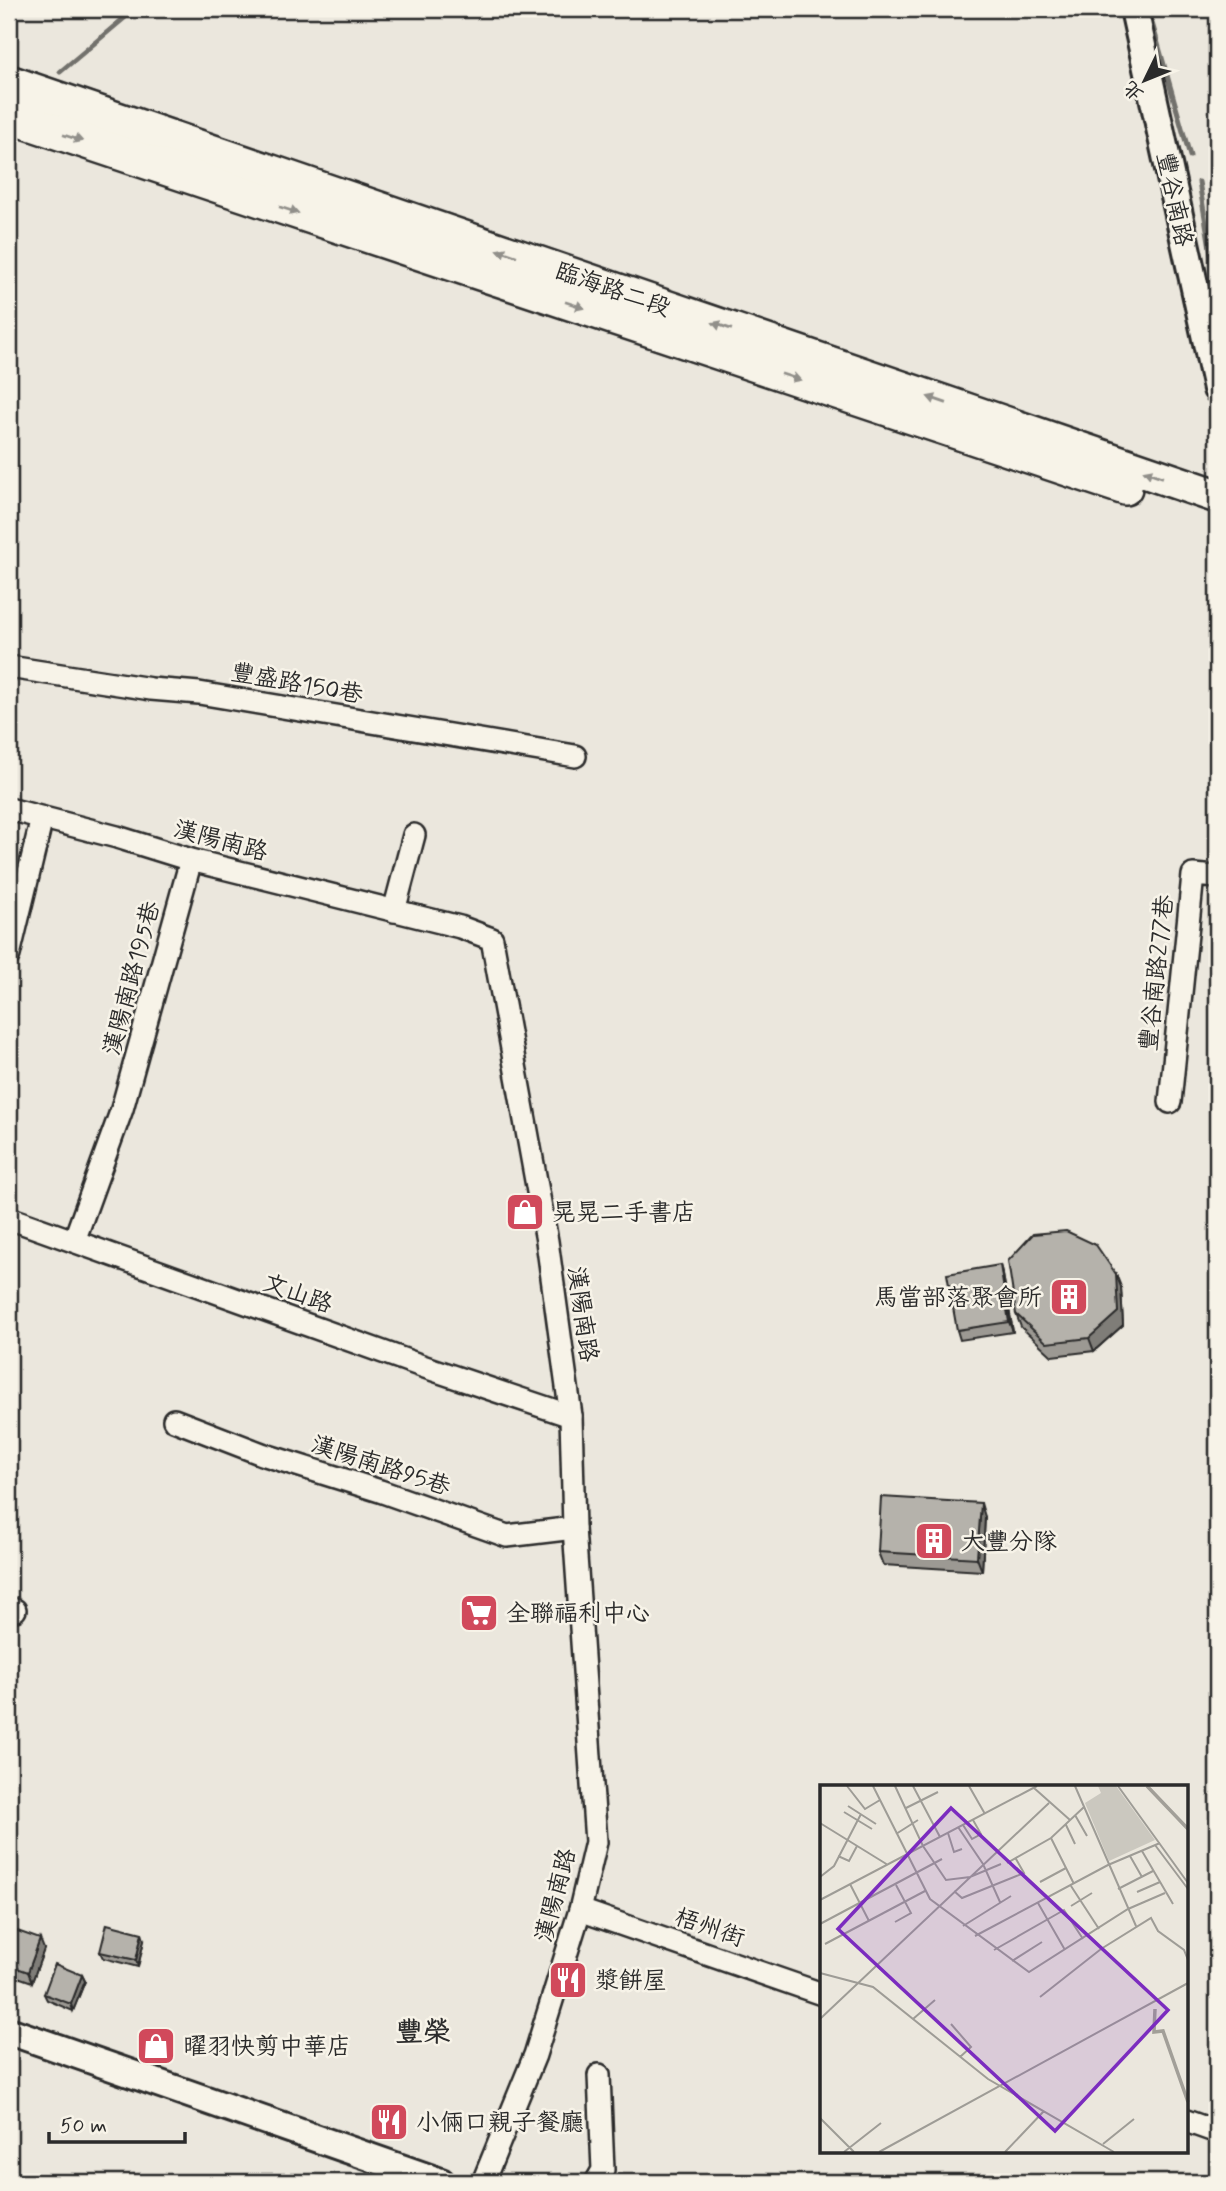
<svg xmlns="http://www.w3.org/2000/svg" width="1226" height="2191" font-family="Mynerve,'LXGW WenKai TC',sans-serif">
	<rect width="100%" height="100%" fill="#ebe7dd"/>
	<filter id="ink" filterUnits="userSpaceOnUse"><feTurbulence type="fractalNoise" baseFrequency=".0143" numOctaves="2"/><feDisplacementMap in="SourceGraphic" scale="14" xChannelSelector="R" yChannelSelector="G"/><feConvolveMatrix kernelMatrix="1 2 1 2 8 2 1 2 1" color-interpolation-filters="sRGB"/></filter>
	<g filter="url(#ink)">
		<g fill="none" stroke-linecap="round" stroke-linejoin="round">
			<g stroke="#72716c" stroke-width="5">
				<path d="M 1148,9 L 1190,156"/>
				<path d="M 60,72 L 135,9"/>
				<path d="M 1199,182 L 1217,289"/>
			</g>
			<g stroke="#2b2b2b" stroke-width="26">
				<g id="minor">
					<path d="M 9,667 L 151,689 L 199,693 L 575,756"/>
					<path d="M 9,809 L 117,837 L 191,860 L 460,927 L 492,939 L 547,1241 L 571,1416 L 574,1528 L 596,1842 L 580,1910 L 535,2055 L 483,2182"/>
					<path d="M 394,911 L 414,835"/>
					<path d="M 9,955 L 42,818"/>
					<path d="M 1170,1102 L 1193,875 L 1217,877"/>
					<path d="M 9,1218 L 422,1366 L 571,1416"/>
					<path d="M 74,1241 L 122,1109 L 191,860"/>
					<path d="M 174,1420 L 262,1454 L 380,1491 L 507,1536 L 574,1528"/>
					<path d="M 9,1608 L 15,1610"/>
					<path d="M 580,1910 L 822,1994"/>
					<path d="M 1186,2121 L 1217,2132"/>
					<path d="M 596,2182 L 603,2170 L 599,2075"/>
				</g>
			</g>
			<g stroke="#2b2b2b" stroke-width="32">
				<g id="tertiary">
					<path d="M 1134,9 L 1217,389"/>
					<path d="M 9,2031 L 441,2182"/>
				</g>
			</g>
			<g stroke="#2b2b2b" stroke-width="38">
				<g id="primary">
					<path d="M 9,82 L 1217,496"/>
					<path d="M 9,116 L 1125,488"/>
				</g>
			</g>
			<use href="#minor" stroke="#f7f3e8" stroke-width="21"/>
			<use href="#tertiary" stroke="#f7f3e8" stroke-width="26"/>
			<use href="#primary" stroke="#f7f3e8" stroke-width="33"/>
		</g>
		<g fill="#9c9993" stroke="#2b2b2b" stroke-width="2">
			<path d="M 1003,1275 L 1013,1332 L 960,1340 L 957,1330 Z"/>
			<path d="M 1121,1287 L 1123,1325 L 1094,1351 L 1052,1356 L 1021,1327 L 1016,1314 Z"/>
			<path d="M 985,1517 L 982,1571 L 883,1565 L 878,1552 Z"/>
			<path d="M 9,1928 L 44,1949 L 32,1982 L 9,1974 Z"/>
			<path d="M 144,1940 L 138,1967 L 103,1958 L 100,1952 Z"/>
			<path d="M 82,1975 L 85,1981 L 73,2011 L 47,2000 L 44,1994 Z"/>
		</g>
		<g fill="#7f7d78" stroke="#2b2b2b" stroke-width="2">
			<path d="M 1000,1265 L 1003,1275 L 1013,1332 L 1009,1322 Z"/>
			<path d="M 1116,1274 L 1121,1287 L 1123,1325 L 1094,1351 L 1089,1338 Z"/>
			<path d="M 981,1503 L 985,1517 L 982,1571 L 977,1558 Z"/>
			<path d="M 142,1933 L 144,1940 L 138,1967 L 136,1960 Z"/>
			<path d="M 40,1939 L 44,1949 L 32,1982 L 28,1972 Z"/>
			<path d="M 82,1975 L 85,1981 L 73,2011 L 71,2004 Z"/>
		</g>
		<g fill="#b5b2ab" stroke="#2b2b2b" stroke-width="2">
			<path d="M 1066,1231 L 1096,1245 L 1116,1274 L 1118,1312 L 1089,1338 L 1047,1343 L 1016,1314 L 1008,1261 L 1033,1234 Z"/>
			<path d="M 1000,1265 L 1009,1322 L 957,1330 L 947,1274 Z"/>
			<path d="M 881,1497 L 981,1503 L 977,1558 L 878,1552 Z"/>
			<path d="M 107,1924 L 142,1933 L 136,1960 L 100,1952 Z"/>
			<path d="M 9,1928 L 40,1939 L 28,1972 L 9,1965 Z"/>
			<path d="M 55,1964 L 82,1975 L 71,2004 L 44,1994 Z"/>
		</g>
		<defs><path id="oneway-solid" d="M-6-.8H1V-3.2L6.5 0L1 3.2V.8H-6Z" transform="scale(1.75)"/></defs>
		<g fill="#918f8a">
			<use href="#oneway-solid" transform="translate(73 138) rotate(18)"/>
			<use href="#oneway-solid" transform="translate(289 210) rotate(18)"/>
			<use href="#oneway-solid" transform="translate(507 253) rotate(-161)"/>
			<use href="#oneway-solid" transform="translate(575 305) rotate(18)"/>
			<use href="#oneway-solid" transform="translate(722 326) rotate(-161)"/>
			<use href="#oneway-solid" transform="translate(791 377) rotate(18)"/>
			<use href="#oneway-solid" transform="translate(937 400) rotate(-161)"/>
			<use href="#oneway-solid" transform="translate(1153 474) rotate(-161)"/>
		</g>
	</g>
	<defs>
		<g id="shop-square" transform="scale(2.0125)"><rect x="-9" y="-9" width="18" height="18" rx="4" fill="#d1495b" stroke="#f7f3e8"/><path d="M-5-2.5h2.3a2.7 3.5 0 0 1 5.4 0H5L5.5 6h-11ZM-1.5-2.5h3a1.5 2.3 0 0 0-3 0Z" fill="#fff"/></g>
		<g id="building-square" transform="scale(2.0125)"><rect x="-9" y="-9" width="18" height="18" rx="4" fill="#d1495b" stroke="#f7f3e8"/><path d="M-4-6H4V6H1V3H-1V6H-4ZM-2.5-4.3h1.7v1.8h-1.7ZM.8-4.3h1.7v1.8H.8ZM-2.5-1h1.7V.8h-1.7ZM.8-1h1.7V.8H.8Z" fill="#fff"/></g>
		<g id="supermarket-square" transform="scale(2.0125)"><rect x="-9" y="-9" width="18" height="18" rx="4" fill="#d1495b" stroke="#f7f3e8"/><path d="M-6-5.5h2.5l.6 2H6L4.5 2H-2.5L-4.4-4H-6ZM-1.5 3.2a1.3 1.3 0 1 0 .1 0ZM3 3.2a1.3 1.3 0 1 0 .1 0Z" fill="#fff"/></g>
		<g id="restaurant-square" transform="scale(2.0125)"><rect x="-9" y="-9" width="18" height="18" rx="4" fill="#d1495b" stroke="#f7f3e8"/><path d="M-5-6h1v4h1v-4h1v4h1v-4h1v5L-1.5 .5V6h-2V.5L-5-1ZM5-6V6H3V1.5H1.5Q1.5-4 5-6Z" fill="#fff"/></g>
	</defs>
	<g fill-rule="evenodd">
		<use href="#shop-square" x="525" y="1212"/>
		<use href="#building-square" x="1069" y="1297"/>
		<use href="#building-square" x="934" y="1541"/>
		<use href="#supermarket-square" x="479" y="1613"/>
		<use href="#restaurant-square" x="568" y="1980"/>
		<use href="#shop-square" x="156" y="2046"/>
		<use href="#restaurant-square" x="389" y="2122"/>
	</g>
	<g text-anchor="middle" stroke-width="5" stroke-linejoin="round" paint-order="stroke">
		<g font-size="24" fill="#2b2b2b" stroke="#f7f3e8">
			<text transform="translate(1175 199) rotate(78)" y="8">豐谷南路</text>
			<text transform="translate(613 289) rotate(19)" y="8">臨海路二段</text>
			<text transform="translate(297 683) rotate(10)" y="8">豐盛路150巷</text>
			<text transform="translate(221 840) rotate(15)" y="8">漢陽南路</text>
			<text transform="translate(1156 973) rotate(-84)" y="8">豐谷南路277巷</text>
			<text transform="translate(131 978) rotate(-75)" y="8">漢陽南路195巷</text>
			<text transform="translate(298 1293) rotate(20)" y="8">文山路</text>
			<text transform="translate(583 1314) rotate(82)" y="8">漢陽南路</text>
			<text transform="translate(381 1465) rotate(18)" y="8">漢陽南路95巷</text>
			<text transform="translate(555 1895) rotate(-75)" y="8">漢陽南路</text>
			<text transform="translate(710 1927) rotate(19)" y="8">梧州街</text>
		</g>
		<g font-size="24" fill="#2b2b2b" stroke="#f7f3e8" text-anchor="start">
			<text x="552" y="1220">晃晃二手書店</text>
			<text x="1042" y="1305" text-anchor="end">馬當部落聚會所</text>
			<text x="961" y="1549">大豐分隊</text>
			<text x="506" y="1621">全聯福利中心</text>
			<text x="595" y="1988">漿餅屋</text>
			<text x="183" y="2054">曜羽快剪中華店</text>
			<text x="416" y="2130">小倆口親子餐廳</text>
		</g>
		<g font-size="28" font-weight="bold" fill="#2b2b2b" stroke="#f7f3e8">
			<text x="423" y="2041">豐榮</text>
		</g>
	</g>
	<g transform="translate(820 1785)">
		<rect width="368" height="368" fill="#ebe7dd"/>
		<path d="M 278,1 L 296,1 L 335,55 L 289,76 L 265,18 L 281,8 Z" fill="#cbc8bf"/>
		<path fill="none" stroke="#a29f98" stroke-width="3.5" d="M 327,1 L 368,44M 335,224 L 334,247 L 343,246 L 368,317"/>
		<path fill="none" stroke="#9e9c96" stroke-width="2" d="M 27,1 L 45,24 L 60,15M 53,1 L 110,114 L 209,187 L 308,124 L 345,108M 75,1 L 103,61 L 126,95 L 150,92 L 181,79M 93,1 L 120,52M 149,1 L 165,29M 255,1 L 316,141M 298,1 L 368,98M 214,3 L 250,35M 28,21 L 56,39M 86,23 L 118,7M 24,27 L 52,44M 255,30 L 267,51M 0,38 L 68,80M 143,40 L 152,54 L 161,49 L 153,35M 246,40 L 255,59M 138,42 L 163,79 L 180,117M 128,48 L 134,67 L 142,64M 76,49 L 98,35M 231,53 L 254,99M 335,60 L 368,104M 322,66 L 353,119M 18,71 L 29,76 L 37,61M 310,71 L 322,92M 187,78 L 231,53 L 264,22M 0,92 L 14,81 L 41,29M 220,97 L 246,83M 30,99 L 49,136M 251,101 L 279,144M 298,104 L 333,86M 134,106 L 142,113 L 204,88 L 196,74M 317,107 L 340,97M 0,115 L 217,1M 218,118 L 245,165M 251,121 L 272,108M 75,137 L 91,128 L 76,100M 0,139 L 122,74M 143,141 L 191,111M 155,151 L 288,80 L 340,58M 5,159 L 105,106M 174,165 L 244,125 L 263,154M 192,176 L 222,157M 0,188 L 53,202 L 168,294 L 294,367M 220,212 L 281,164 L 331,133 L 338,146 L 364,165 L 368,175M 0,234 L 229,18M 93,234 L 115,215M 131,239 L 151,262 L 140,272M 0,333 L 34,367M 283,359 L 314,334M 24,367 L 61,338M 59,367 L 368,198M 185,367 L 224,326"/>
		<path fill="#7b2cbf" fill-opacity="0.15" stroke="#7b2cbf" stroke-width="3.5" d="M 131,23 L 348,225 L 235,346 L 18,144 Z"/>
		<rect width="368" height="368" fill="none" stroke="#2b2b2b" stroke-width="3.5"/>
	</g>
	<rect width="1226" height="2191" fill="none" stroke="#f7f3e8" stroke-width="35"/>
	<rect x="18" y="18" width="1191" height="2156" fill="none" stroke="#2b2b2b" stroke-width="2.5" filter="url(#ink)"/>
	<g transform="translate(1145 80) rotate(227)" stroke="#f7f3e8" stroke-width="5" paint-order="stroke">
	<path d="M0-5L12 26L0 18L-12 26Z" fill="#2b2b2b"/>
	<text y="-10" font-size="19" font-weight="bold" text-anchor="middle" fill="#2b2b2b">北</text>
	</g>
	<path d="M49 2132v10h136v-10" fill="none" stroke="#2b2b2b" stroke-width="3.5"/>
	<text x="60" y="2132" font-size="21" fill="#2b2b2b" stroke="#f7f3e8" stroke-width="5" paint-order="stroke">50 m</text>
</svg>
